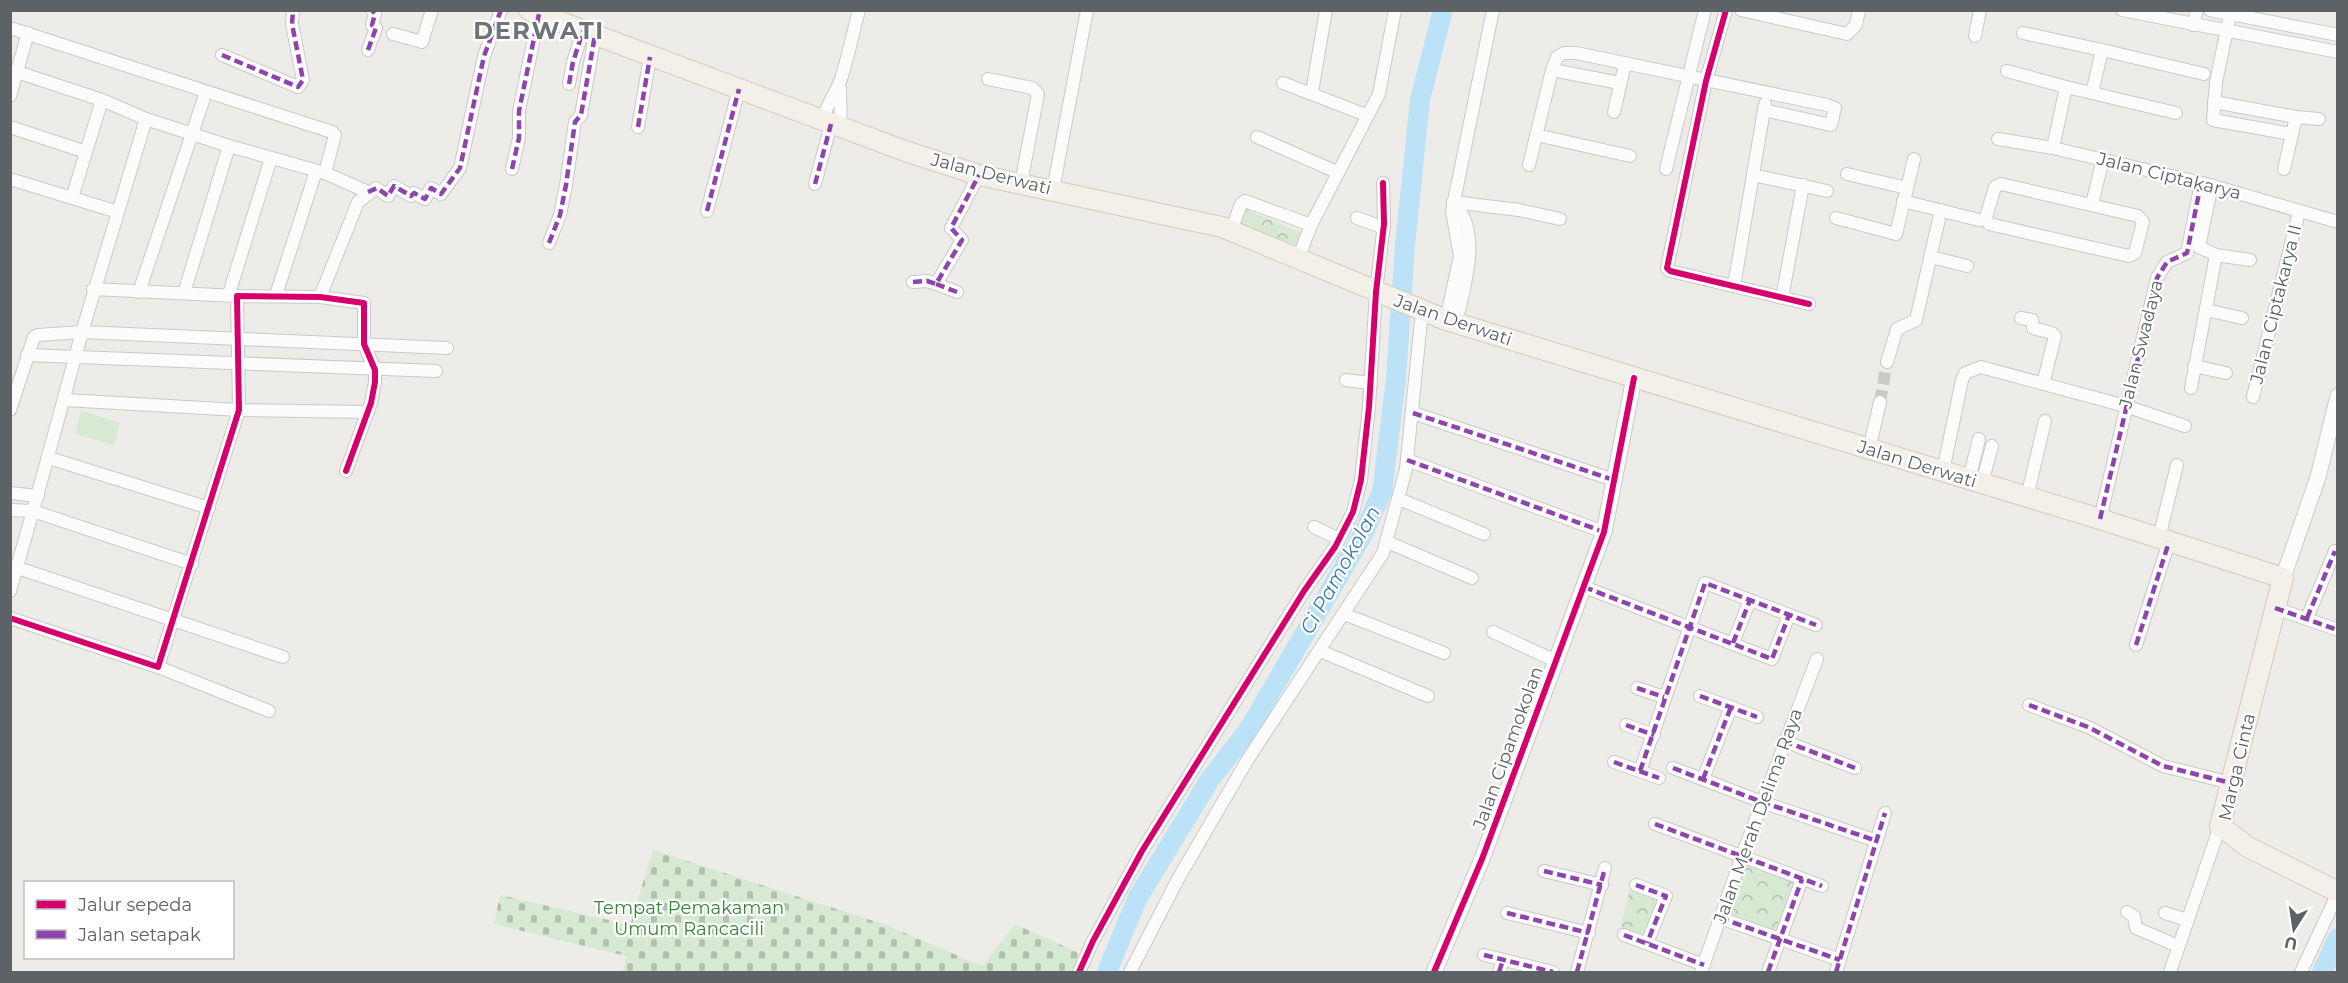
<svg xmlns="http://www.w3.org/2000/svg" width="2348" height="983" font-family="Montserrat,sans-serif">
	<defs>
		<pattern id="forest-crowns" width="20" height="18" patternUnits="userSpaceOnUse" patternTransform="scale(1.5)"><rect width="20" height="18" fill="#d7e9d3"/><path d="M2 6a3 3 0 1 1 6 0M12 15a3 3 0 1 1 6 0" fill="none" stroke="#b2c0af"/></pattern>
		<pattern id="cemetery-stones" width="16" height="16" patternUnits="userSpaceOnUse" patternTransform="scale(1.5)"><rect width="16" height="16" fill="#d7e9d3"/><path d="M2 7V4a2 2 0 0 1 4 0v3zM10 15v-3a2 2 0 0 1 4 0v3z" fill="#b2c0af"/></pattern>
	</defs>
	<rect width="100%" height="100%" fill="#eeece8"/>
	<g fill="url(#forest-crowns)">
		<path d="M 1245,209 L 1302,233 L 1296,249 L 1238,225 Z"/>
		<path d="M 1744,860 L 1799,880 L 1778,936 L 1724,916 Z"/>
		<path d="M 1631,885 L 1661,897 L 1645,938 L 1620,929 Z"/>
	</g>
	<path fill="url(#cemetery-stones)" d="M 653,850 L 886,925 L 982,966 L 1015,924 L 1083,955 L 1076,972 L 623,972 L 626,956 L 494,924 L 500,895 L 630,925 Z"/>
	<path fill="#d7e9d3" d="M 81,411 L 120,423 L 114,445 L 75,434 Z"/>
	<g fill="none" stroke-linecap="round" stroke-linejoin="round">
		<g stroke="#bce2f8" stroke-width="20">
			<path d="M 1107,972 L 1137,899 L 1209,781 L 1249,729 L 1362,536 L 1382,492 L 1396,379 L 1405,245 L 1420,100 L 1443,10"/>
			<path d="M 2322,972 L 2338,938"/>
		</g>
		<path stroke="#cacac8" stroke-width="12" stroke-dasharray="12 6" stroke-linecap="butt" d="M 1880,402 L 1887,362"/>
		<g stroke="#c9c9c9" stroke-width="14">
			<g id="minor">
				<path d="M 1726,10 L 1706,81 L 1667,268 L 1670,271 L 1809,304"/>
				<path d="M 1741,10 L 1847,34 L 1856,25 L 1859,10"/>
				<path d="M 2122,10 L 2338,52"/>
				<path d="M 2210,10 L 2338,35"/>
				<path d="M 2230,15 L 2216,82 L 2213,120 L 2292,134"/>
				<path d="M 2193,25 L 2197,10"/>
				<path d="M 10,28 L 332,132 L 335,135 L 325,173"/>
				<path d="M 2023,33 L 2102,50 L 2092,93 L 2066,87"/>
				<path d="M 393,34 L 422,42 L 432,10"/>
				<path d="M 1975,36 L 1980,10"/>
				<path d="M 368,50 L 376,28 L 372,25 L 375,14 L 372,10"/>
				<path d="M 2102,50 L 2204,74"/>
				<path d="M 222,55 L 298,87 L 303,80 L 292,24 L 293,10"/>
				<path d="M 1552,70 L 1557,57 L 1564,53 L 1576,53 L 1827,105 L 1835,108 L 1831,125 L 1764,110"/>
				<path d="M 2007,71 L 2066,87 L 2053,148"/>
				<path d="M 17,72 L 102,100 L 146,119"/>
				<path d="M 988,79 L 1032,88 L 1038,94 L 1021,183"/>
				<path d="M 1283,83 L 1366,115"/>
				<path d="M 569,84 L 573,62 L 583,31"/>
				<path d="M 1312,92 L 1326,10"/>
				<path d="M 2092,93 L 2176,113"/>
				<path d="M 10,96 L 28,33"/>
				<path d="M 2214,102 L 2296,117 L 2284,169"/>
				<path d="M 1614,112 L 1625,64"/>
				<path d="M 2296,117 L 2319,119"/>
				<path d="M 822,121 C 826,105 835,95 841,79 C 848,57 853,33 859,10"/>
				<path d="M 10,127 L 86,152"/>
				<path d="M 638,127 L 650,57"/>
				<path d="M 839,127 C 843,109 839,104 840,88"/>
				<path d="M 1536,135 L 1630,156"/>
				<path d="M 1257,137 L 1337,172"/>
				<path d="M 1998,139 L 2053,148 L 2206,184 L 2338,222"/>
				<path d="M 1529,165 L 1552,70 L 1620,83"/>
				<path d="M 512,169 L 519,138 L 519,111 L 539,14"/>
				<path d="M 1666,169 L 1705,10"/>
				<path d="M 1847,174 L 1907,188"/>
				<path d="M 1753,175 L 1827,191"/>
				<path d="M 10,179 L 118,212"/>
				<path d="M 815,184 L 831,124"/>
				<path d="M 2001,184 L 2138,216 L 2143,222 L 2135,253 L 2129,256 L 1989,224 L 1986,217 L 1995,187 Z"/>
				<path d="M 2212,185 L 2199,247 L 2216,255 L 2250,260"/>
				<path d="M 1053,190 L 1087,10"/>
				<path d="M 368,192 L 325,173 L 229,146 L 146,119 L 82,332 L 447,348"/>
				<path d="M 72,198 L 102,100"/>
				<path d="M 1903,201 L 1979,220"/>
				<path d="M 1453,202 C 1483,231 1464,287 1456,323"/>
				<path d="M 1453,202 L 1519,210 L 1560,219"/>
				<path d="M 2092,204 L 2103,159"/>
				<path d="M 707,211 L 739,89"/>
				<path d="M 1357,218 L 1384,228"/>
				<path d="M 1836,218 L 1896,234 L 1914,159"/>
				<path d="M 1231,231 L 1241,204 L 1245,201 L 1311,225"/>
				<path d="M 549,243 L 560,215 L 566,185 L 575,122 L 581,115 L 595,35"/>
				<path d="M 1931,257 L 1967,266"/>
				<path d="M 1298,259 L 1311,225 L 1379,94 L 1395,10"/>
				<path d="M 913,282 L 927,281 L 936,284 L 962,240 L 951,228 L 979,175"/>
				<path d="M 936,284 L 957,292"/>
				<path d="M 1734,286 L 1765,104"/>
				<path d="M 93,289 L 237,296"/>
				<path d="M 139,292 L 206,92"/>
				<path d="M 184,293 L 229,146"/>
				<path d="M 229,294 L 271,158"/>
				<path d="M 276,295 L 316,171"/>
				<path d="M 320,297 L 358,202 L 376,188 L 388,196 L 394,186 L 411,196 L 414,193 L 425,199 L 431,188 L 441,194 L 460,168 L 484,56 L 501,10"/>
				<path d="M 1782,298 L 1803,185"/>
				<path d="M 2206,310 L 2242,318"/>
				<path d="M 2021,318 L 2032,320 L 2033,328 L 2052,333 L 2055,336 L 2043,384"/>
				<path d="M 1446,320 L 1460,256 L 1452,211 L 1493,10"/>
				<path d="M 27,355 L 436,371"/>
				<path d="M 1887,362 L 1897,329 L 1916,320 L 1941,210"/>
				<path d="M 2194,366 L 2226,373"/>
				<path d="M 1346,380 L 1371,383"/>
				<path d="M 2191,388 L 2216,255"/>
				<path d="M 2253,397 L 2299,212"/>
				<path d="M 65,400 L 239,410 L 368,412"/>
				<path d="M 10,410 L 34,337 L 38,335 L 82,332 L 33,511 L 192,564"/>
				<path d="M 1413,413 L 1614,480"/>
				<path d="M 1869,450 L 1880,402"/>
				<path d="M 49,458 L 209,508"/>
				<path d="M 1407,460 L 1604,532"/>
				<path d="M 1943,471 L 1962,380 L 1965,373 L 1981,367 L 2125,406 L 2185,426"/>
				<path d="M 1969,479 L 1979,439"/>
				<path d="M 1982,483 L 1992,446"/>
				<path d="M 10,493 L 38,496"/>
				<path d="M 2027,497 L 2045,421"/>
				<path d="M 1399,499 L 1484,534"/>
				<path d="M 10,510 L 33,511 L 10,591"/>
				<path d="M 2100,519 L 2157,278 L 2167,262 L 2187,253 L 2201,183"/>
				<path d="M 1314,527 L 1339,539"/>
				<path d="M 2159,538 L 2177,465"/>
				<path d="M 1387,542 L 1472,578"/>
				<path d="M 18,568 L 283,657"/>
				<path d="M 1584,587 L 1772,659 L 1789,615"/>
				<path d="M 2275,608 L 2338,630"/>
				<path d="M 1344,614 L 1444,653"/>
				<path d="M 10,618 L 158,667 L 239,410 L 237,296 L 320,297 L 364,303 L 364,344 L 375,370 L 375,382 L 371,403 L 346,471"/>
				<path d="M 2307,618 L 2335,551"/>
				<path d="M 1493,632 L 1556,661"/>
				<path d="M 1733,643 L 1750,600"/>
				<path d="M 2136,645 L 2169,542"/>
				<path d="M 1320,651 L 1428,696"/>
				<path d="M 158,667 L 269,711"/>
				<path d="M 1637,688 L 1664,697"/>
				<path d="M 1700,696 L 1757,717"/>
				<path d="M 2029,705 L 2088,727 L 2163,766 L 2231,783"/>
				<path d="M 1626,725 L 1654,735"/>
				<path d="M 1784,741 L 1855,768"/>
				<path d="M 1614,762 L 1659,778"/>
				<path d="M 1673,768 L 1762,802 L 1877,841"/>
				<path d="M 1640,771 L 1705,583 L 1816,625"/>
				<path d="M 1703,779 L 1731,707"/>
				<path d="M 1655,824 L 1822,886"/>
				<path d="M 1544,871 L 1602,885"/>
				<path d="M 1636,885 L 1666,896 L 1647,943"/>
				<path d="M 2127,912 L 2134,916 L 2136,928 L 2178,946"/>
				<path d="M 1507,913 L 1589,933"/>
				<path d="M 2165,913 L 2187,920"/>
				<path d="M 1720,918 L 1840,960"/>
				<path d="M 1624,935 L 1704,965"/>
				<path d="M 1484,955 L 1553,972"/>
				<path d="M 1079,972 L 1093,941 L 1142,851 L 1304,591 L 1335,547 L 1353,512 L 1361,480 L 1369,407 L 1376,292 L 1384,224 L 1383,183"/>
				<path d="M 1130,972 L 1178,879 L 1248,759 L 1383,553 L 1406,469 L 1422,311"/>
				<path d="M 1499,972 L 1503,960"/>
				<path d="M 1577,972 L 1605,868"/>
				<path d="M 1701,972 L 1742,856 L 1817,659"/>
				<path d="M 1768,972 L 1802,879"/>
				<path d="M 1836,972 L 1885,813"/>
				<path d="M 2170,972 L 2220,826"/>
				<path d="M 2301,972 L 2338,893"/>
			</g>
		</g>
		<g stroke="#c9c9c9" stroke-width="17">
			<g id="tertiary">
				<path d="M 2283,578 L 2318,477 L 2338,396"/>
				<path d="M 1434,972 L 1482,859 L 1604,532 L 1634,378"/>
			</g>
		</g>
		<g stroke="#d6cab5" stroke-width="22">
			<path id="primary" d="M 529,10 L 905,151 L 979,175 L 1222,227 L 1446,320 L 2100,519 L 2283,578 L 2220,826 L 2248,847 L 2338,892"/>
		</g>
		<use href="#minor" stroke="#fcfcfc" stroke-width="12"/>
		<use href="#tertiary" stroke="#fcfcfc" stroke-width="15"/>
		<use href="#primary" stroke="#f3f0e9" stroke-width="20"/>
		<g stroke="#8e44ad" stroke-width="4.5" stroke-dasharray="9 4.5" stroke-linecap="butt">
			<path d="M 368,50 L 376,28 L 372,25 L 375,14 L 372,10"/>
			<path d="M 222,55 L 298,87 L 303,80 L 292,24 L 293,10"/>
			<path d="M 569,84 L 573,62 L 583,31"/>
			<path d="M 638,127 L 650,57"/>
			<path d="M 512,169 L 519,138 L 519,111 L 539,14"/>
			<path d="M 815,184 L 831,124"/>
			<path d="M 368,192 L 377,188 L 388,196 L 394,186 L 411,196 L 414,193 L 425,199 L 431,188 L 441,194 L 460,168 L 484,56 L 501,10"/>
			<path d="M 707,211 L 739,89"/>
			<path d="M 549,243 L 560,215 L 566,185 L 575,122 L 581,115 L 595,35"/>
			<path d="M 913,282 L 927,281 L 936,284 L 962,240 L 951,228 L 979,175"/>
			<path d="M 936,284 L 957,292"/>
			<path d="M 1413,413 L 1614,480"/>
			<path d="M 1407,460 L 1604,532"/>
			<path d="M 2100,519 L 2157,278 L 2167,262 L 2187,253 L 2201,183"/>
			<path d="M 1584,587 L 1772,659 L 1789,615"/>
			<path d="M 2275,608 L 2338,630"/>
			<path d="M 2307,618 L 2335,551"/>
			<path d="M 1733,643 L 1750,600"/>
			<path d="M 2136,645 L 2169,542"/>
			<path d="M 1637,688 L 1664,697"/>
			<path d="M 1700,696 L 1757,717"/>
			<path d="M 2029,705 L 2088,727 L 2163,766 L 2231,783"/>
			<path d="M 1626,725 L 1654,735"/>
			<path d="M 1784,741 L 1855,768"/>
			<path d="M 1614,762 L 1659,778"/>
			<path d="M 1673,768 L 1762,802 L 1877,841"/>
			<path d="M 1640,771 L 1705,583 L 1816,625"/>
			<path d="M 1703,779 L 1731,707"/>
			<path d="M 1655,824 L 1822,886"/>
			<path d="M 1544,871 L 1602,885"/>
			<path d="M 1636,885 L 1666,896 L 1647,943"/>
			<path d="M 1507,913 L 1589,933"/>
			<path d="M 1720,918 L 1840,960"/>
			<path d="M 1624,935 L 1704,965"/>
			<path d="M 1484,955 L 1553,972"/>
			<path d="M 1499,972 L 1503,960"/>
			<path d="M 1577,972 L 1605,868"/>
			<path d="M 1768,972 L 1802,879"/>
			<path d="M 1836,972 L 1885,813"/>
		</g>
		<g stroke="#fff" stroke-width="10">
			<g id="cycleway">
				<path d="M 1726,10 L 1706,81 L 1667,268 L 1670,271 L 1809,304"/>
				<path d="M 10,618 L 158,667 L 239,410 L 237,296 L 320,297 L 364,303 L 364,344 L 375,370 L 375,382 L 371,403 L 346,471"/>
				<path d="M 1079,972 L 1093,941 L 1142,851 L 1304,591 L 1335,547 L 1353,512 L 1361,480 L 1369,407 L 1376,292 L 1384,224 L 1383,183"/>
				<path d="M 1434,972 L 1482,859 L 1604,532 L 1634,378"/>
			</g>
		</g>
		<use href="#cycleway" stroke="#d6006c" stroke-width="6"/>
	</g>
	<g text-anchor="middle" stroke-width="4.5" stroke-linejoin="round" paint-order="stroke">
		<g font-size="18" fill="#5d6266" stroke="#fff">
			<text transform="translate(991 174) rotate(14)" y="6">Jalan Derwati</text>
			<text transform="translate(2169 176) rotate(14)" y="6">Jalan Ciptakarya</text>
			<text transform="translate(2276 304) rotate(-76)" y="6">Jalan Ciptakarya II</text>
			<text transform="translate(1453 320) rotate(19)" y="6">Jalan Derwati</text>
			<text transform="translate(2141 344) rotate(-76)" y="6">Jalan Swadaya</text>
			<text transform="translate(1917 464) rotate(17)" y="6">Jalan Derwati</text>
			<text transform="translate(1508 748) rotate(-70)" y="6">Jalan Cipamokolan</text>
			<text transform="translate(2237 767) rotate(-77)" y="6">Marga Cinta</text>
			<text transform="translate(1758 816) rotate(-70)" y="6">Jalan Merah Delima Raya</text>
		</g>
		<g font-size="18" fill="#358734" stroke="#fff">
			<text x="689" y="914">Tempat Pemakaman<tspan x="689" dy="21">Umum Rancacili</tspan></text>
		</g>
		<g font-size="20" font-style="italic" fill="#3e7aab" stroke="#fff">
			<text transform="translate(1340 570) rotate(-61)" y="7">Ci Pamokolan</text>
		</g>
		<g font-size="24" font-weight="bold" letter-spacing="1.5" fill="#6e7478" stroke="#fff">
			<text x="539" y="39">DERWATI</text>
		</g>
	</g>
	<rect width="2348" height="983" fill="none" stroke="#5d6266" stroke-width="24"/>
	<rect x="24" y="881" width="210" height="78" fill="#ffffff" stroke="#bec0c2" stroke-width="1.5"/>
	<rect x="36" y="900" width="30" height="9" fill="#d6006c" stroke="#bec0c2" stroke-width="1.5"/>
	<text x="78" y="911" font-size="18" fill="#5d6266">Jalur sepeda</text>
	<rect x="36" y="930" width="30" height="9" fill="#8e44ad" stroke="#bec0c2" stroke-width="1.5"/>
	<text x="78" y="941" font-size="18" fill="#5d6266">Jalan setapak</text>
	<g transform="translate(2294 929) rotate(192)" stroke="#ffffff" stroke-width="4.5" paint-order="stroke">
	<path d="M0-4.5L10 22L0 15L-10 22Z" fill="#5d6266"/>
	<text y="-9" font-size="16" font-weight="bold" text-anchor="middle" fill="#5d6266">U</text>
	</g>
</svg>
